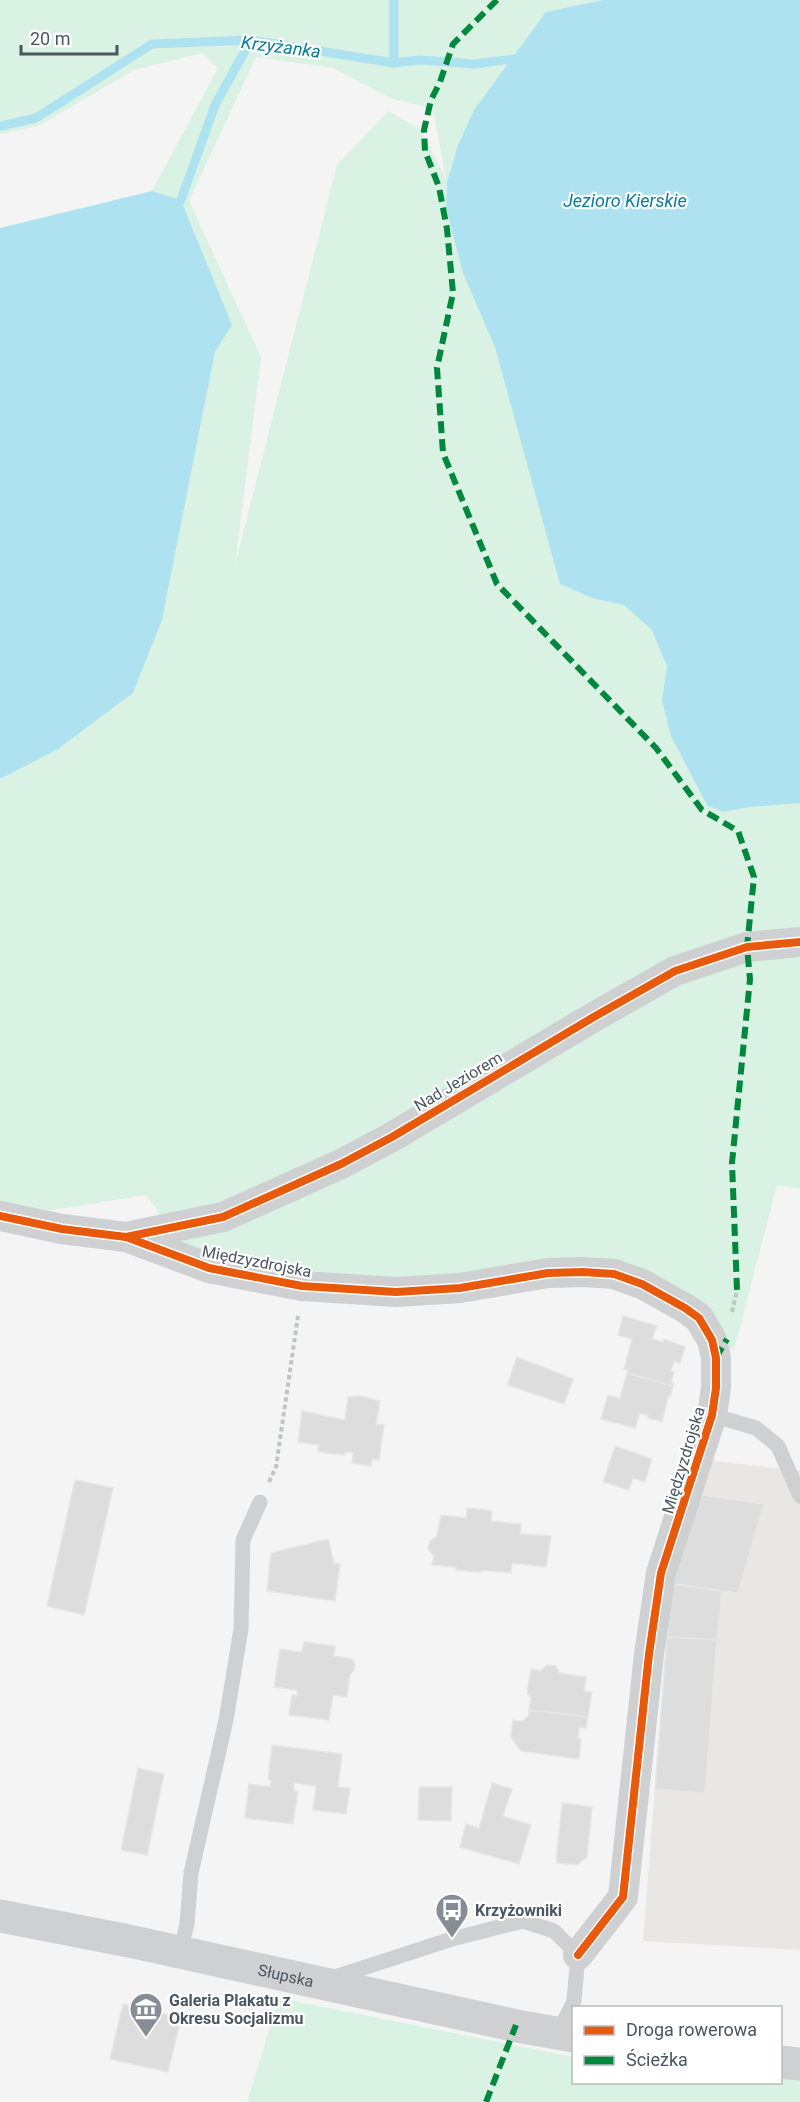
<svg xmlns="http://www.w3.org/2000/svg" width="800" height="2102" font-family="Roboto,sans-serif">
	<rect width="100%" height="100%" fill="#f4f4f4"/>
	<path fill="#e8e7e3" d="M 706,1460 L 800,1471 L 800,1950 L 643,1941 L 670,1592 Z"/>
	<g fill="#d9f2e3" fill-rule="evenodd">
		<path d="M 0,0 L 800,0 L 800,1189 L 777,1185 L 734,1350 L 719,1341 L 650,1280 L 391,1285 L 191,1255 L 146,1195 L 33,1213 L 0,1203 L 0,779 L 58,749 L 133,693 L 162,620 L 215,352 L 232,325 L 181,200 L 152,191 L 218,68 L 202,53 L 134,70 L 38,126 L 0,134 ZM 256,57 L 333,68 L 390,98 L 433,109 L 446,179 L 421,130 L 388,111 L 337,165 L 235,565 L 261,357 L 189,201 Z"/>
		<path d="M 279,1998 L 573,2057 L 574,2082 L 780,2082 L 781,2078 L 800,2079 L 800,2102 L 247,2102 Z"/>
	</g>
	<g fill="#aee2f0">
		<path d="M 603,0 L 800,0 L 800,803 L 749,807 L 723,812 L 707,805 L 671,736 L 662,701 L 667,666 L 652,630 L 624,605 L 592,598 L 560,584 L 495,347 L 463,273 L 446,208 L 447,182 L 458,145 L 474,110 L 546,12 Z"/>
		<path d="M 152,191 L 181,200 L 232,325 L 215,352 L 162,620 L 133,693 L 58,749 L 0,779 L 0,228 Z"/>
	</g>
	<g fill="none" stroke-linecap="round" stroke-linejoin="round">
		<g stroke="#aee2f0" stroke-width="9">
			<path d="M 394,63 L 394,0"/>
			<path d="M 0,126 L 36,118 L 152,44 L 251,40 L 394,63 L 420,60 L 475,64 L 522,58"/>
			<path d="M 181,200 L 215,105 L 251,40"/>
		</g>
	</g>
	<g fill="#ddddde" stroke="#e5e6e7" stroke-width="1.5">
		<path d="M 623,1316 L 657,1326 L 652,1339 L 663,1342 L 664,1339 L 685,1347 L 680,1363 L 674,1361 L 671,1371 L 674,1372 L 671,1383 L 674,1384 L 673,1386 L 627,1373 L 628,1370 L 624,1369 L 632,1339 L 618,1335 Z"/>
		<path d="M 517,1357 L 573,1379 L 564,1404 L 507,1385 Z"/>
		<path d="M 627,1373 L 673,1386 L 670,1397 L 668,1397 L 662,1422 L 648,1418 L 649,1416 L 640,1413 L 635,1428 L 601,1419 L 608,1395 L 620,1399 Z"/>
		<path d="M 360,1396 L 380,1401 L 376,1424 L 384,1425 L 379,1460 L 372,1459 L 371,1466 L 352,1463 L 353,1453 L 345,1452 L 345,1455 L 318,1452 L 319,1445 L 298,1442 L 302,1411 L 345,1420 L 348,1397 Z"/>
		<path d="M 615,1446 L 652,1459 L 645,1482 L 633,1478 L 629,1490 L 603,1482 Z"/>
		<path d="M 75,1480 L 113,1488 L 84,1615 L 47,1606 Z"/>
		<path d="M 696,1494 L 764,1504 L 738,1593 L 673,1584 Z"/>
		<path d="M 467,1508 L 492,1511 L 491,1521 L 521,1524 L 520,1534 L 551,1536 L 546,1567 L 512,1563 L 511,1573 L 481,1570 L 481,1572 L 456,1570 L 456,1567 L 432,1565 L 434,1556 L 428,1549 L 430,1541 L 437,1536 L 441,1515 L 466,1518 Z"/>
		<path d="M 328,1539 L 334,1563 L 340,1564 L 335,1601 L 267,1591 L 271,1553 Z"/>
		<path d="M 673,1584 L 722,1591 L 717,1640 L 667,1637 Z"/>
		<path d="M 667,1637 L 717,1640 L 705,1793 L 655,1789 Z"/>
		<path d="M 304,1642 L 335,1646 L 334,1656 L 352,1659 L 355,1665 L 354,1670 L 350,1674 L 347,1697 L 333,1695 L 329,1720 L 289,1715 L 292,1695 L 297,1696 L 297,1690 L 274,1687 L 280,1649 L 302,1652 Z"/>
		<path d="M 547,1665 L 556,1666 L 560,1673 L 586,1677 L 584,1691 L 592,1692 L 588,1717 L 529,1710 L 531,1698 L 527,1693 L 531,1669 L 540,1671 Z"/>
		<path d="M 529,1710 L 588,1717 L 586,1728 L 579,1727 L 578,1739 L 581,1739 L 579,1759 L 521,1751 L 511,1737 L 513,1720 L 523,1721 L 529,1715 Z"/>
		<path d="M 272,1745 L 342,1754 L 338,1787 L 350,1788 L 346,1814 L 313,1810 L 316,1786 L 294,1783 L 294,1791 L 298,1791 L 293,1824 L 245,1818 L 249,1784 L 270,1787 L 271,1780 L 268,1779 Z"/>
		<path d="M 138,1768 L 164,1774 L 147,1855 L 121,1850 Z"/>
		<path d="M 492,1783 L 512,1789 L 503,1816 L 531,1825 L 519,1864 L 460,1847 L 466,1824 L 479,1828 Z"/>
		<path d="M 419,1787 L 452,1787 L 451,1821 L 418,1820 Z"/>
		<path d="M 562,1803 L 592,1807 L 587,1857 L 577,1865 L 556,1863 Z"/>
		<path d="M 123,2004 L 181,2018 L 168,2072 L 110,2059 Z"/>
	</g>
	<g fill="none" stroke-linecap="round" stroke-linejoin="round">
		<g stroke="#bcc7c4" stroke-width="4" stroke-dasharray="4.5 3" stroke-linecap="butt">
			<path d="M 732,1312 L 737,1290"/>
			<path d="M 269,1482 L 276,1467 L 298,1316"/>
		</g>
		<g stroke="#ced0d2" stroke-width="15">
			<path d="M 712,1415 L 756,1428 L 778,1446 L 800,1496"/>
			<path d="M 180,1952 L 187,1924 L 191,1873 L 226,1720 L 241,1629 L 243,1540 L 260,1502"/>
			<path d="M 332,1978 L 452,1939 L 523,1921 L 554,1931 L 578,1955 L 574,2001 L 558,2033"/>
		</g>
		<g stroke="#ced0d2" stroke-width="30">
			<path d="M 0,1216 L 62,1229 L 126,1237 L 209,1268 L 302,1286 L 396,1292 L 460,1288 L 548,1273 L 583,1272 L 614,1274 L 642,1284 L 685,1308 L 699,1318 L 712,1340 L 716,1358 L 716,1388 L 712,1415 L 661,1573 L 649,1654 L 623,1897 L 578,1955"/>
			<path d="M 126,1237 L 223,1217 L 341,1164 L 392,1137 L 592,1018 L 675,971 L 747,947 L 800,942"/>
		</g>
		<g stroke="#ced0d2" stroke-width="33">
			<path id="s1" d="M 0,1916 L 129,1941 L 522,2027 L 574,2036"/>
			<path d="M 780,2062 L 800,2064"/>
		</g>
		<g stroke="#00873e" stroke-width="6" stroke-dasharray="12 6" stroke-linecap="butt">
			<path d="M 497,0 L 453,44 L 440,82 L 431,100 L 424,130 L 425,151 L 439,187 L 447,229 L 453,293 L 437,368 L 443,453 L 497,584 L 656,748 L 702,810 L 738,831 L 754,877 L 747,947 L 750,979 L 732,1163 L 737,1290"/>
			<path d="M 716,1358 L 727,1339"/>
			<path d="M 486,2102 L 516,2025"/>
		</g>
		<g stroke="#fff" stroke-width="11">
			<g id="cycleway">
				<path d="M 0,1216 L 62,1229 L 126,1237 L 209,1268 L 302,1286 L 396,1292 L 460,1288 L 548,1273 L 583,1272 L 614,1274 L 642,1284 L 685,1308 L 699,1318 L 712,1340 L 716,1358 L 716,1388 L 712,1415 L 661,1573 L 649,1654 L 623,1897 L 578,1955"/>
				<path d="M 126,1237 L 223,1217 L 341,1164 L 392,1137 L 592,1018 L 675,971 L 747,947 L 800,942"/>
			</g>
		</g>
		<use href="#cycleway" stroke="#e8590c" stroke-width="8"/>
	</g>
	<defs>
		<g id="bus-pin" transform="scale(1.725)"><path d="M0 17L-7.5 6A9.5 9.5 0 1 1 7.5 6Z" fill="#868d94" stroke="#fff"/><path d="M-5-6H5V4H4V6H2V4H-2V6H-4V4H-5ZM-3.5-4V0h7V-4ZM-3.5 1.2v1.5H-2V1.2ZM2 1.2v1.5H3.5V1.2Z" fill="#fff"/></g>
		<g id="museum-pin" transform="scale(1.725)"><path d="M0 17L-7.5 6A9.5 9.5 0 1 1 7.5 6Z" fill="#868d94" stroke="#fff"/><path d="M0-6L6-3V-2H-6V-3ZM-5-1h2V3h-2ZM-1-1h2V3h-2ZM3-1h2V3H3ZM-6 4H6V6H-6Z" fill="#fff"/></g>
	</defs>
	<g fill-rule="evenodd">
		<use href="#bus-pin" x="452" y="1910"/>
		<use href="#museum-pin" x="146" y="2009"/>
	</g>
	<g text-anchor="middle" stroke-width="4.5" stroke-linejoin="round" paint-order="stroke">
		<g font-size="16" fill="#4a5661" stroke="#fff">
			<text transform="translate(458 1081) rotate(-31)" y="6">Nad Jeziorem</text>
			<text transform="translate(257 1261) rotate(11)" y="6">Międzyzdrojska</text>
			<text transform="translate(683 1460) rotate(-73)" y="6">Międzyzdrojska</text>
			<text dy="6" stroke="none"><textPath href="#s1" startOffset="292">Słupska</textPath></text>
		</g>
		<g font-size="16" font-weight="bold" fill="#4a5661" stroke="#fff" text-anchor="start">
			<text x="475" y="1916">Krzyżowniki</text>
			<text x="169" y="2006">Galeria Plakatu z<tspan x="169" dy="18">Okresu Socjalizmu</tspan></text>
		</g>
		<g font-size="18" font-style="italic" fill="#0c7c9b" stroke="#fff">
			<text transform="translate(281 47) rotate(7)" y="6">Krzyżanka</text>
			<text x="625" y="207">Jezioro Kierskie</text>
		</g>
	</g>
	<rect x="572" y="2006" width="210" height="78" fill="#ffffff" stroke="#b7bbc0" stroke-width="1.5"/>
	<rect x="584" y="2026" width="30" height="9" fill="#e8590c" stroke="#b7bbc0" stroke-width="1.5"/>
	<text x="626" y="2036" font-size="18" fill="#4a5661">Droga rowerowa</text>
	<rect x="584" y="2056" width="30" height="9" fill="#00873e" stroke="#b7bbc0" stroke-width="1.5"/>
	<text x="626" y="2066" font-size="18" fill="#4a5661">Ścieżka</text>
	<path d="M21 45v9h96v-9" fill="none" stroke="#4a5661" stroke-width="3"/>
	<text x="30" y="45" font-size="18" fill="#4a5661" stroke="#ffffff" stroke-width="4.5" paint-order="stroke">20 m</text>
</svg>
